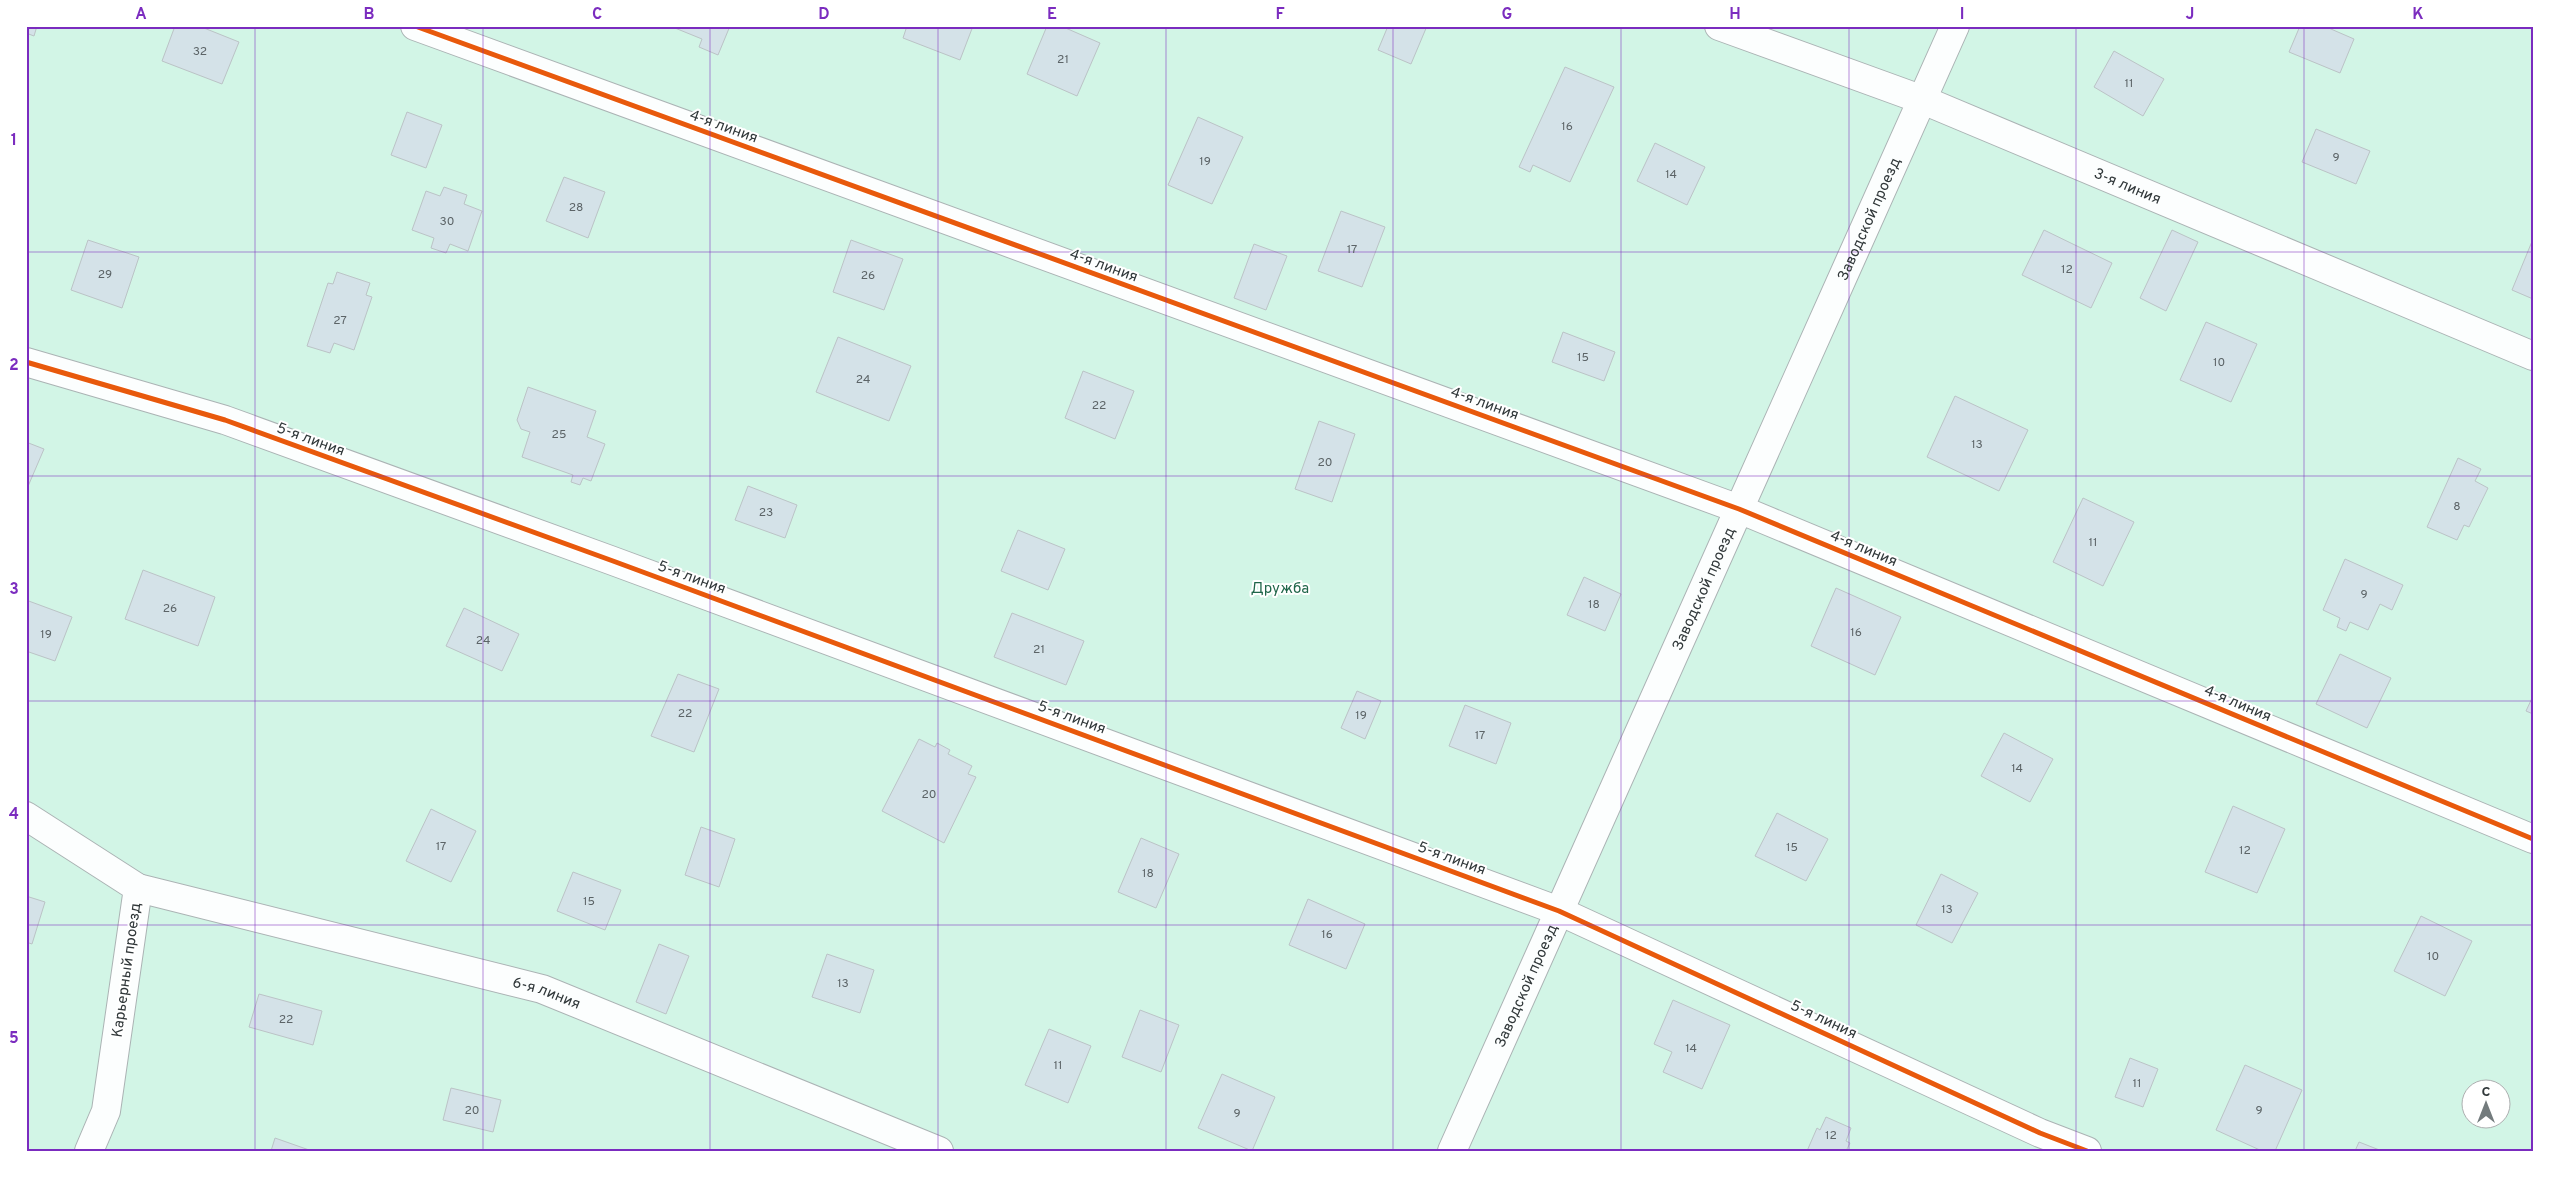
<svg xmlns="http://www.w3.org/2000/svg" width="2559" height="1177" font-family="Overpass,sans-serif">
	<rect width="100%" height="100%" fill="#edf8fa"/>
	<path fill="#d2f5e6" fill-rule="evenodd" d="M 26,26 L 2533,26 L 2533,1151 L 26,1151 ZM 2472,1090 L 2502,1090 L 2502,1120 L 2472,1120 Z"/>
	<g fill="#d4e2e8" stroke="#bbc3c6">
		<path d="M 26,26 L 37,26 L 34,36 L 26,33 Z"/>
		<path d="M 175,26 L 199,26 L 239,42 L 222,84 L 162,61 Z"/>
		<path d="M 670,26 L 730,26 L 718,55 L 699,47 L 702,39 Z"/>
		<path d="M 907,26 L 973,26 L 960,60 L 903,38 Z"/>
		<path d="M 1047,26 L 1061,26 L 1100,43 L 1077,96 L 1027,74 Z"/>
		<path d="M 1388,26 L 1427,26 L 1411,64 L 1378,50 Z"/>
		<path d="M 2300,26 L 2324,26 L 2354,39 L 2340,73 L 2289,52 Z"/>
		<path d="M 2114,51 L 2164,79 L 2143,116 L 2094,87 Z"/>
		<path d="M 1565,67 L 1614,87 L 1570,182 L 1533,165 L 1530,172 L 1519,167 Z"/>
		<path d="M 407,112 L 442,125 L 426,168 L 391,155 Z"/>
		<path d="M 1198,117 L 1243,137 L 1212,204 L 1168,185 Z"/>
		<path d="M 2316,129 L 2370,151 L 2356,184 L 2302,162 Z"/>
		<path d="M 1655,143 L 1705,167 L 1687,205 L 1637,181 Z"/>
		<path d="M 564,177 L 605,192 L 588,238 L 546,221 Z"/>
		<path d="M 444,187 L 467,195 L 464,204 L 482,211 L 468,251 L 450,244 L 446,253 L 431,248 L 434,238 L 412,230 L 426,191 L 440,196 Z"/>
		<path d="M 1341,211 L 1385,227 L 1362,287 L 1318,271 Z"/>
		<path d="M 2044,230 L 2112,263 L 2091,308 L 2022,275 Z"/>
		<path d="M 2172,230 L 2198,242 L 2166,311 L 2140,298 Z"/>
		<path d="M 2533,239 L 2533,299 L 2512,290 Z"/>
		<path d="M 88,240 L 139,257 L 122,308 L 71,290 Z"/>
		<path d="M 851,240 L 903,259 L 884,310 L 833,292 Z"/>
		<path d="M 1254,244 L 1287,256 L 1266,310 L 1234,298 Z"/>
		<path d="M 337,272 L 370,283 L 366,295 L 372,297 L 354,350 L 334,343 L 330,353 L 307,346 L 328,283 L 333,284 Z"/>
		<path d="M 2206,322 L 2257,344 L 2231,402 L 2180,380 Z"/>
		<path d="M 1563,332 L 1615,352 L 1604,381 L 1552,362 Z"/>
		<path d="M 838,337 L 911,366 L 889,421 L 816,392 Z"/>
		<path d="M 1083,371 L 1134,391 L 1115,439 L 1065,418 Z"/>
		<path d="M 528,387 L 596,411 L 587,437 L 605,444 L 591,481 L 583,478 L 580,485 L 571,482 L 573,475 L 522,457 L 530,432 L 521,429 L 517,420 Z"/>
		<path d="M 1955,396 L 2028,430 L 1999,491 L 1927,457 Z"/>
		<path d="M 1319,421 L 1355,434 L 1332,502 L 1295,489 Z"/>
		<path d="M 26,442 L 44,449 L 26,491 Z"/>
		<path d="M 2458,458 L 2481,469 L 2475,481 L 2488,488 L 2469,527 L 2464,525 L 2457,540 L 2427,527 Z"/>
		<path d="M 748,486 L 797,505 L 785,538 L 735,520 Z"/>
		<path d="M 2083,498 L 2134,522 L 2103,586 L 2053,562 Z"/>
		<path d="M 1018,530 L 1065,549 L 1048,590 L 1001,571 Z"/>
		<path d="M 2345,559 L 2403,585 L 2392,610 L 2380,604 L 2368,630 L 2350,622 L 2346,631 L 2337,627 L 2340,618 L 2323,610 Z"/>
		<path d="M 143,570 L 215,597 L 198,646 L 125,619 Z"/>
		<path d="M 1584,577 L 1621,594 L 1605,631 L 1567,615 Z"/>
		<path d="M 1836,588 L 1901,617 L 1875,675 L 1811,646 Z"/>
		<path d="M 26,600 L 72,617 L 55,661 L 26,651 Z"/>
		<path d="M 464,608 L 519,634 L 502,671 L 446,646 Z"/>
		<path d="M 1012,613 L 1084,641 L 1066,685 L 994,657 Z"/>
		<path d="M 2340,654 L 2391,678 L 2367,728 L 2316,704 Z"/>
		<path d="M 678,674 L 719,689 L 694,752 L 651,736 Z"/>
		<path d="M 1357,691 L 1381,701 L 1365,739 L 1341,728 Z"/>
		<path d="M 2533,696 L 2533,714 L 2526,711 Z"/>
		<path d="M 1465,705 L 1511,723 L 1496,764 L 1449,746 Z"/>
		<path d="M 2004,733 L 2053,759 L 2030,802 L 1981,776 Z"/>
		<path d="M 919,739 L 935,747 L 937,743 L 950,750 L 948,754 L 972,766 L 968,774 L 976,777 L 944,843 L 882,811 Z"/>
		<path d="M 2233,806 L 2285,829 L 2257,893 L 2205,872 Z"/>
		<path d="M 431,809 L 476,831 L 451,882 L 406,861 Z"/>
		<path d="M 1777,813 L 1828,839 L 1806,881 L 1755,856 Z"/>
		<path d="M 701,827 L 735,839 L 719,887 L 685,875 Z"/>
		<path d="M 1141,838 L 1179,854 L 1156,908 L 1118,892 Z"/>
		<path d="M 573,872 L 621,890 L 605,930 L 557,911 Z"/>
		<path d="M 1941,874 L 1978,893 L 1952,943 L 1916,925 Z"/>
		<path d="M 26,896 L 45,902 L 32,944 L 26,942 Z"/>
		<path d="M 1308,899 L 1365,924 L 1346,969 L 1289,945 Z"/>
		<path d="M 2421,916 L 2472,941 L 2445,996 L 2394,971 Z"/>
		<path d="M 659,944 L 689,956 L 666,1014 L 636,1002 Z"/>
		<path d="M 827,954 L 874,970 L 860,1013 L 812,997 Z"/>
		<path d="M 259,994 L 322,1011 L 313,1045 L 249,1027 Z"/>
		<path d="M 1673,1000 L 1730,1025 L 1702,1089 L 1663,1072 L 1672,1052 L 1654,1044 Z"/>
		<path d="M 1140,1010 L 1179,1025 L 1161,1072 L 1122,1057 Z"/>
		<path d="M 1049,1029 L 1091,1046 L 1068,1103 L 1025,1085 Z"/>
		<path d="M 2130,1058 L 2158,1069 L 2143,1107 L 2115,1097 Z"/>
		<path d="M 2245,1065 L 2302,1090 L 2275,1151 L 2262,1151 L 2216,1130 Z"/>
		<path d="M 1222,1074 L 1275,1097 L 1252,1151 L 1198,1128 Z"/>
		<path d="M 451,1088 L 501,1100 L 493,1132 L 443,1120 Z"/>
		<path d="M 1826,1117 L 1851,1128 L 1846,1141 L 1850,1143 L 1846,1151 L 1807,1151 L 1817,1128 L 1820,1130 Z"/>
		<path d="M 275,1138 L 312,1151 L 271,1151 Z"/>
		<path d="M 2359,1142 L 2382,1151 L 2355,1151 Z"/>
	</g>
	<g fill="none" stroke-linecap="round" stroke-linejoin="round">
		<g stroke="#abb3b4" stroke-width="30">
			<g id="street">
				<path d="M 415,26 L 1739,509 L 2533,839"/>
				<path id="s1" d="M 1719,26 L 1923,100 L 2533,356"/>
				<path d="M 26,362 L 225,420 L 613,561 L 1559,911 L 2040,1133 L 2087,1151"/>
				<path d="M 26,816 L 138,888 L 106,1111 L 89,1151"/>
				<path id="s2" d="M 138,888 L 542,989 L 939,1151"/>
				<path id="s3" d="M 1452,1151 L 1955,26"/>
			</g>
		</g>
		<use href="#street" stroke="#fcfefe" stroke-width="28"/>
		<g stroke="#fff" stroke-width="8">
			<g id="cycleway">
				<path d="M 415,26 L 1739,509 L 2533,839"/>
				<path d="M 26,362 L 225,420 L 613,561 L 1559,911 L 2040,1133 L 2087,1151"/>
			</g>
		</g>
		<use href="#cycleway" stroke="#e8590c" stroke-width="5"/>
	</g>
	<path fill="none" stroke="#7b2cbf" stroke-width="1" stroke-opacity="0.55" d="M 255,26 L 255,1151M 483,26 L 483,1151M 710,26 L 710,1151M 938,26 L 938,1151M 1166,26 L 1166,1151M 1393,26 L 1393,1151M 1621,26 L 1621,1151M 1849,26 L 1849,1151M 2076,26 L 2076,1151M 2304,26 L 2304,1151M 26,252 L 2533,252M 26,476 L 2533,476M 26,701 L 2533,701M 26,925 L 2533,925"/>
	<g text-anchor="middle" stroke-width="4" stroke-linejoin="round" paint-order="stroke">
		<g font-size="12" fill="#5c6467">
			<text x="200" y="55">32</text>
			<text x="1063" y="63">21</text>
			<text x="2129" y="87">11</text>
			<text x="1567" y="130">16</text>
			<text x="2336" y="161">9</text>
			<text x="1205" y="165">19</text>
			<text x="1671" y="178">14</text>
			<text x="576" y="211">28</text>
			<text x="447" y="225">30</text>
			<text x="1352" y="253">17</text>
			<text x="2067" y="273">12</text>
			<text x="105" y="278">29</text>
			<text x="868" y="279">26</text>
			<text x="340" y="324">27</text>
			<text x="1583" y="361">15</text>
			<text x="2219" y="366">10</text>
			<text x="863" y="383">24</text>
			<text x="1099" y="409">22</text>
			<text x="559" y="438">25</text>
			<text x="1977" y="448">13</text>
			<text x="1325" y="466">20</text>
			<text x="2457" y="510">8</text>
			<text x="766" y="516">23</text>
			<text x="2093" y="546">11</text>
			<text x="2364" y="598">9</text>
			<text x="1594" y="608">18</text>
			<text x="170" y="612">26</text>
			<text x="1856" y="636">16</text>
			<text x="46" y="638">19</text>
			<text x="483" y="644">24</text>
			<text x="1039" y="653">21</text>
			<text x="685" y="717">22</text>
			<text x="1361" y="719">19</text>
			<text x="1480" y="739">17</text>
			<text x="2017" y="772">14</text>
			<text x="929" y="798">20</text>
			<text x="441" y="850">17</text>
			<text x="1792" y="851">15</text>
			<text x="2245" y="854">12</text>
			<text x="1148" y="877">18</text>
			<text x="589" y="905">15</text>
			<text x="1947" y="913">13</text>
			<text x="1327" y="938">16</text>
			<text x="2433" y="960">10</text>
			<text x="843" y="987">13</text>
			<text x="286" y="1023">22</text>
			<text x="1691" y="1052">14</text>
			<text x="1058" y="1069">11</text>
			<text x="2137" y="1087">11</text>
			<text x="472" y="1114">20</text>
			<text x="2259" y="1114">9</text>
			<text x="1237" y="1117">9</text>
			<text x="1831" y="1139">12</text>
		</g>
		<g font-size="15" fill="#31383a" stroke="#fff">
			<text transform="translate(724 126) rotate(20)" y="5">4-я линия</text>
			<text dy="5" stroke="none"><textPath href="#s1" startOffset="439">3-я линия</textPath></text>
			<text dy="5" stroke="none"><textPath href="#s3" startOffset="1021">Заводской проезд</textPath></text>
			<text transform="translate(1104 265) rotate(20)" y="5">4-я линия</text>
			<text transform="translate(1485 403) rotate(20)" y="5">4-я линия</text>
			<text transform="translate(311 439) rotate(20)" y="5">5-я линия</text>
			<text transform="translate(1864 548) rotate(23)" y="5">4-я линия</text>
			<text transform="translate(692 577) rotate(20)" y="5">5-я линия</text>
			<text dy="5" stroke="none"><textPath href="#s3" startOffset="616">Заводской проезд</textPath></text>
			<text transform="translate(2238 703) rotate(23)" y="5">4-я линия</text>
			<text transform="translate(1072 717) rotate(20)" y="5">5-я линия</text>
			<text transform="translate(1452 858) rotate(20)" y="5">5-я линия</text>
			<text transform="translate(126 970) rotate(-82)" y="5">Карьерный проезд</text>
			<text dy="5" stroke="none"><textPath href="#s3" startOffset="181">Заводской проезд</textPath></text>
			<text dy="5" stroke="none"><textPath href="#s2" startOffset="422">6-я линия</textPath></text>
			<text transform="translate(1824 1019) rotate(25)" y="5">5-я линия</text>
		</g>
		<g font-size="15" fill="#20664a" stroke="#fff">
			<text x="1280" y="593">Дружба</text>
		</g>
	</g>
	<rect width="2559" height="1177" fill="none" stroke="#ffffff" stroke-width="55"/>
	<g transform="translate(2486 1104)"><circle r="24" fill="#ffffff" stroke="#adafb0"/>
	<path d="M0-4L9 19L0 12L-9 19Z" fill="#737b7d"/>
	<text y="-8" font-size="14" font-weight="bold" text-anchor="middle" fill="#31383a">С</text>
	</g>
	<rect x="28" y="28" width="2504" height="1122" fill="none" stroke="#7b2cbf" stroke-width="2"/>
	<g font-size="16" text-anchor="middle" font-weight="bold" fill="#7b2cbf">
		<text x="141" y="19">A</text>
		<text x="369" y="19">B</text>
		<text x="597" y="19">C</text>
		<text x="824" y="19">D</text>
		<text x="1052" y="19">E</text>
		<text x="1280" y="19">F</text>
		<text x="1507" y="19">G</text>
		<text x="1735" y="19">H</text>
		<text x="1962" y="19">I</text>
		<text x="2190" y="19">J</text>
		<text x="2418" y="19">K</text>
		<text x="14" y="145">1</text>
		<text x="14" y="370">2</text>
		<text x="14" y="594">3</text>
		<text x="14" y="819">4</text>
		<text x="14" y="1043">5</text>
	</g>
</svg>
